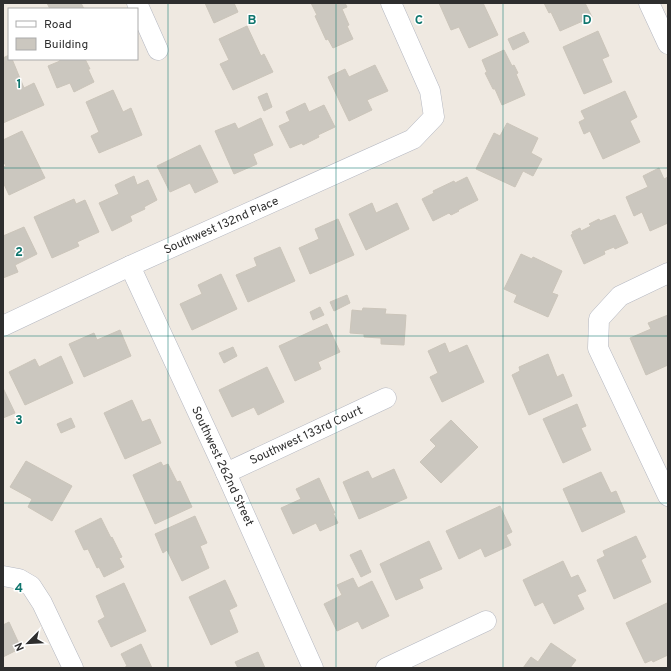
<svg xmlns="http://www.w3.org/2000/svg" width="671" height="671" font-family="Overpass,sans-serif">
	<rect width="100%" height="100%" fill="#efe9e1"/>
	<g fill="#cbc7bf" stroke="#cbc5ba">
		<path d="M 47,3 L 81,3 L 84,9 L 50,9 Z"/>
		<path d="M 205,3 L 234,3 L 238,12 L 214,23 Z"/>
		<path d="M 311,3 L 345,3 L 347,7 L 342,9 L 349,25 L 347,26 L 353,39 L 333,48 L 328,39 L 326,40 L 315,16 L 317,15 Z"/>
		<path d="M 439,3 L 483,3 L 498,35 L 469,48 L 459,27 L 451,30 Z"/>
		<path d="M 544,3 L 585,3 L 592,17 L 560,31 L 551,12 L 549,13 Z"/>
		<path d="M 247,26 L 261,56 L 264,54 L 273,72 L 233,90 L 220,64 L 229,60 L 219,39 Z"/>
		<path d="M 598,31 L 609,56 L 602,59 L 612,82 L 584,94 L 563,47 Z"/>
		<path d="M 524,32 L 529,42 L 513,50 L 508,39 Z"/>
		<path d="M 504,50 L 512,66 L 514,65 L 518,73 L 516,74 L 525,95 L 502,105 L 495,89 L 493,89 L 485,73 L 487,72 L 482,60 Z"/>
		<path d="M 9,55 L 9,59 L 12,59 L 24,88 L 34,83 L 44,105 L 3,123 L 3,65 L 4,65 L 3,58 Z"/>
		<path d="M 59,59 L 85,59 L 90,69 L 88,69 L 94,82 L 74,92 L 70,83 L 57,88 L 48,66 L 60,61 Z"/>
		<path d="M 375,65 L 388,91 L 367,100 L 372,110 L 349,121 L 328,77 L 345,69 L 349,77 Z"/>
		<path d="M 113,90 L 123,112 L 131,108 L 142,135 L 99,153 L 91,136 L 99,132 L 86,102 Z"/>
		<path d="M 625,91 L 637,117 L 630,121 L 640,142 L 603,159 L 590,131 L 584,134 L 579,122 L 585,119 L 581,111 Z"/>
		<path d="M 267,93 L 272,107 L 264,111 L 258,97 Z"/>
		<path d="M 305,103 L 309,112 L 324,105 L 335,127 L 318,135 L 319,137 L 303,145 L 302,143 L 290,148 L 279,126 L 290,121 L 286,112 Z"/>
		<path d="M 261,118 L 273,145 L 253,154 L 257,164 L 234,174 L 215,131 L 235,123 L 238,129 Z"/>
		<path d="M 507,123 L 538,138 L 531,153 L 542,159 L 533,176 L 523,171 L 515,187 L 476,169 L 494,133 L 500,136 Z"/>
		<path d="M 22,131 L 45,178 L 9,195 L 3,182 L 3,167 L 6,166 L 3,161 L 3,140 Z"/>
		<path d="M 200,145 L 218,182 L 195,193 L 190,183 L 170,192 L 157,166 Z"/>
		<path d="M 659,168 L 664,179 L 668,177 L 668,223 L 650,231 L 642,212 L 634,216 L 626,197 L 648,187 L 643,176 Z"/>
		<path d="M 134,176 L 137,185 L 148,180 L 157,200 L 144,207 L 145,209 L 130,216 L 132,221 L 112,231 L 99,203 L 119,194 L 115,185 Z"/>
		<path d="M 467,177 L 478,200 L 458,210 L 459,211 L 451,215 L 449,213 L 433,221 L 422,199 L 434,193 L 433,191 L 454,181 L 455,183 Z"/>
		<path d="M 74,199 L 76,204 L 85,200 L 99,232 L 77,242 L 79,246 L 52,258 L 34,217 Z"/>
		<path d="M 372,203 L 376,213 L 397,203 L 409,229 L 366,250 L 349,214 Z"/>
		<path d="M 615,215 L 628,243 L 615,249 L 614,247 L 604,251 L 605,254 L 584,264 L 571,235 L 573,234 L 572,232 L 580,228 L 581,231 L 591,226 L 589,224 L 599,219 L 600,221 Z"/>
		<path d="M 338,219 L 354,255 L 310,274 L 299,248 L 319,239 L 315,229 Z"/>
		<path d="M 24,227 L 37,254 L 15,265 L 18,272 L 3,278 L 3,236 Z"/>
		<path d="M 280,247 L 295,281 L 248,302 L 236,275 L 257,266 L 254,258 Z"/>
		<path d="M 521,254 L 532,259 L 533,257 L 562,271 L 552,293 L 558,295 L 548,317 L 514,302 L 517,295 L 504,289 Z"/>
		<path d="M 221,274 L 237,309 L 192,330 L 180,304 L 202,294 L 198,285 Z"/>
		<path d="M 347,295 L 350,303 L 334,311 L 330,302 Z"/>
		<path d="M 320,307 L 324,315 L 313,320 L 310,312 Z"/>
		<path d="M 363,308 L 386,309 L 385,314 L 406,315 L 404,345 L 381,344 L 381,338 L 364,337 L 364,334 L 350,333 L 352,310 L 362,311 Z"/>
		<path d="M 668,315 L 668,365 L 646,375 L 630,338 L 651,329 L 648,323 Z"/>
		<path d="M 327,324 L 340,352 L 318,362 L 321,369 L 295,381 L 279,346 Z"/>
		<path d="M 120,330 L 131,356 L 84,377 L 69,344 L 94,333 L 97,340 Z"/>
		<path d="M 445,343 L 449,353 L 467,345 L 484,382 L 442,402 L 430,377 L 438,373 L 428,351 Z"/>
		<path d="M 233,347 L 237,356 L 224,363 L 219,353 Z"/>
		<path d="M 548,354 L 557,377 L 563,374 L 572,396 L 529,415 L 512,375 L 520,371 L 519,367 Z"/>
		<path d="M 61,356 L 73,383 L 25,405 L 9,372 L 35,359 L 39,367 Z"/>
		<path d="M 267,367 L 284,402 L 258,415 L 254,407 L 232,417 L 219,390 Z"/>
		<path d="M 3,388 L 15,413 L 3,418 Z"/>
		<path d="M 132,400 L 142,422 L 150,419 L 161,443 L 125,459 L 104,413 Z"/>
		<path d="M 577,404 L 586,426 L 581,428 L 591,450 L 563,463 L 543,419 Z"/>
		<path d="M 71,418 L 75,427 L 61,433 L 57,424 Z"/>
		<path d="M 451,420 L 478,447 L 441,483 L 420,462 L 436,446 L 430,440 Z"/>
		<path d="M 26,461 L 72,486 L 52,521 L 28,507 L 32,499 L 10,487 Z"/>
		<path d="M 161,462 L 163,466 L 168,464 L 177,482 L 180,481 L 192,507 L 155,524 L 133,475 Z"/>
		<path d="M 394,469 L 407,498 L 359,519 L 343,482 L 368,471 L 372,479 Z"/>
		<path d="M 601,472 L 611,493 L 616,491 L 625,512 L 582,532 L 563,489 Z"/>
		<path d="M 319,478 L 335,513 L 333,513 L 338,523 L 320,531 L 316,523 L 293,534 L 281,508 L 301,499 L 296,489 Z"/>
		<path d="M 500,506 L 512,532 L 506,535 L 511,545 L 485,557 L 481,548 L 459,559 L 446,531 Z"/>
		<path d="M 195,516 L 207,543 L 200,546 L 209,568 L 182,581 L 167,550 L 163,553 L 155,534 Z"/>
		<path d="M 101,518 L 111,538 L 112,537 L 122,557 L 119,558 L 124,567 L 104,577 L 99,567 L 97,568 L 88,549 L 84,550 L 75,531 Z"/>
		<path d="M 636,536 L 646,557 L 641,560 L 651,582 L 614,599 L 597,560 L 605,556 L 603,551 Z"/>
		<path d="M 429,541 L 442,569 L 419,579 L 423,588 L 396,600 L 380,564 Z"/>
		<path d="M 361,550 L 371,572 L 361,577 L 350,555 Z"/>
		<path d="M 563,561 L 571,578 L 578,575 L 586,591 L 577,595 L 584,609 L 554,624 L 543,602 L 535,606 L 523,580 Z"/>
		<path d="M 353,578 L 358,588 L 372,581 L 389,616 L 362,629 L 358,621 L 337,631 L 324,604 L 342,595 L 337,585 Z"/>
		<path d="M 225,580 L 237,606 L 229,610 L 238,632 L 211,645 L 189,597 Z"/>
		<path d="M 124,583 L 146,631 L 111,647 L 98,621 L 105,617 L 96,596 Z"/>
		<path d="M 667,603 L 668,605 L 668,655 L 653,662 L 652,660 L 645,663 L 626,623 Z"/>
		<path d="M 9,622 L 21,648 L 3,657 L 3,625 Z"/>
		<path d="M 551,643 L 576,660 L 570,668 L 523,668 L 531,657 L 538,662 Z"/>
		<path d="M 141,644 L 152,668 L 124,668 L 127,666 L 121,654 Z"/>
		<path d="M 258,652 L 265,668 L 238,668 L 235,662 Z"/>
	</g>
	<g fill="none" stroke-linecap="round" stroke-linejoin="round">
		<g stroke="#b4b7c1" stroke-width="21">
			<g id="minor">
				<path d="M 137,3 L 158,50"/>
				<path d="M 649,3 L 668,44"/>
				<path d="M 130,266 L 226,473 L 313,668"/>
				<path d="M 668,273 L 620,296 L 599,319 L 598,348 L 668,496"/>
				<path d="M 3,326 L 130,266 L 413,139 L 434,117 L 430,91 L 391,3"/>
				<path d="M 226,473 L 386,398"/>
				<path d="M 3,576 L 19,579 L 31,586 L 42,603 L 73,668"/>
				<path d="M 386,668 L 486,621"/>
			</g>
		</g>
		<use href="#minor" stroke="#fff" stroke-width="20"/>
	</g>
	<path fill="none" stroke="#0f766e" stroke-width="1" stroke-opacity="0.55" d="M 168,3 L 168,668M 336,3 L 336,668M 503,3 L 503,668M 3,168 L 668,168M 3,336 L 668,336M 3,503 L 668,503"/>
	<g text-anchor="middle" stroke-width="3" stroke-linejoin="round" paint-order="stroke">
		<g font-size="12" fill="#2e2e2e" stroke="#fff">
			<text transform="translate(221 225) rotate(-24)" y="4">Southwest 132nd Place</text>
			<text transform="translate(306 435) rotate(-25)" y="4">Southwest 133rd Court</text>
			<text transform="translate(223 466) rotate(65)" y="4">Southwest 262nd Street</text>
		</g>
	</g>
	<g font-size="13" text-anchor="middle" font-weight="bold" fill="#0f766e" stroke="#fff" stroke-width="3" stroke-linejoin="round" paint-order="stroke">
		<text x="252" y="24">B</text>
		<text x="419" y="24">C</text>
		<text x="587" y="24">D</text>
		<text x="19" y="88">1</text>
		<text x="19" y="256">2</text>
		<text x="19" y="424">3</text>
		<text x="19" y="592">4</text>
	</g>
	<rect width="671" height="671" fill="none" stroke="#2e2e2e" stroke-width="8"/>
	<rect x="8" y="8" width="130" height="52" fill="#ffffff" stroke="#ababab"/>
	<rect x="16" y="21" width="20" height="6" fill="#ffffff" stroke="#ababab"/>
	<text x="44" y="28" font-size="12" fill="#2e2e2e">Road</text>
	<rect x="16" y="38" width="20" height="12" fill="#cbc7bf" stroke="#ababab"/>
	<text x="44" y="48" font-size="12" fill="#2e2e2e">Building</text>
	<g transform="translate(28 643) rotate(246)" stroke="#ffffff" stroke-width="3" paint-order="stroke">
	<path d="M0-3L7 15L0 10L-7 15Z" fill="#2e2e2e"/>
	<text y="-6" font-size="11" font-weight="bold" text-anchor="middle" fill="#2e2e2e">N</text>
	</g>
</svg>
